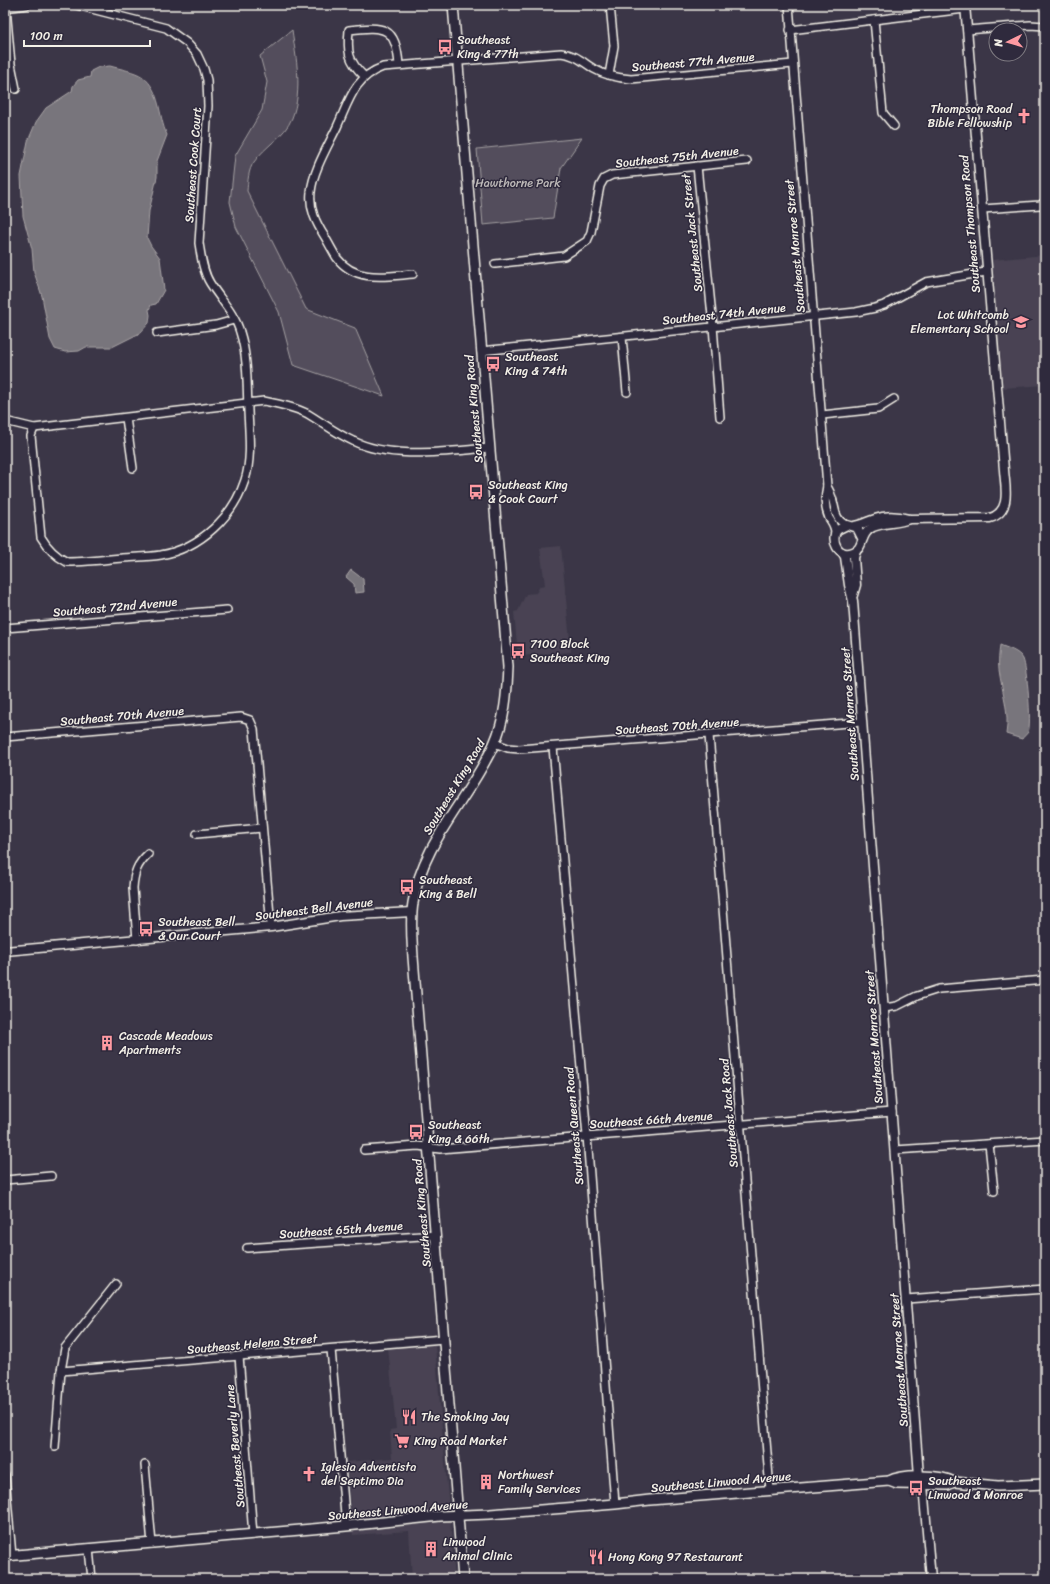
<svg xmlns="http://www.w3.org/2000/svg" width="1050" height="1584" font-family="Sriracha,sans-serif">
	<rect width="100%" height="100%" fill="#3b3647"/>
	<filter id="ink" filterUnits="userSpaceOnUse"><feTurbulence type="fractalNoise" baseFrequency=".025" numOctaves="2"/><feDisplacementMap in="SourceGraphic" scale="8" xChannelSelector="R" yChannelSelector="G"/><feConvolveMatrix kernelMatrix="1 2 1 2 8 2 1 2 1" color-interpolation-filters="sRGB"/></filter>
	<g filter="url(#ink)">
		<g fill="#484352">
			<path d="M 1045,255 L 1045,385 L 1003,388 L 992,260 Z"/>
			<path d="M 561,546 L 571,652 L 518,656 L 514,612 L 518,611 L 526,594 L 536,593 L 540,586 L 545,585 L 540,548 Z"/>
			<path d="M 434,1334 L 455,1578 L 412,1579 L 409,1531 L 353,1535 L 346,1462 L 392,1458 L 390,1430 L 396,1429 L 387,1337 Z"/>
		</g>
		<g fill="#534e5c" stroke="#a4a0a2">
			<path d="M 292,30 C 296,58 303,90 292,118 C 285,136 265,146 254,162 C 248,170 248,181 247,191 L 306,309 L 355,328 L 384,396 L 293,365 L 279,312 L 236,227 L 230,202 L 235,156 L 262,110 L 267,82 L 260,56 Z"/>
			<path d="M 582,138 L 561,168 L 553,218 L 483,225 L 477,149 Z"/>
		</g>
		<g fill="#78747b" stroke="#aaa6a7">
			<path d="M 110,66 C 120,69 135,71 143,77 C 161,91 158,116 167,135 L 157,161 L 157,177 L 149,211 L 147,238 L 151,246 L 160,258 L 164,290 L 156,304 L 151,305 L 149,310 L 150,315 L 149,323 L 140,333 L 112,347 L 86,347 L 79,351 L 65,352 L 55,349 L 50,339 L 42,296 L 34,272 L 32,249 L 23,216 L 21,176 L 28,141 L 36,122 L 46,108 L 72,91 L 73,86 L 78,80 L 90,77 L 91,71 L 99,67 Z"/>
			<path d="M 351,570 L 363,579 L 364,592 L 355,593 L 354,584 L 346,577 Z"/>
			<path d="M 1000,645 C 1007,648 1019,651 1023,659 C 1027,668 1032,724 1028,732 C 1026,735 1023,737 1022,739 L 1006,734 C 1010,712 1002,692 999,670 C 998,662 999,653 1000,645 Z"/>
		</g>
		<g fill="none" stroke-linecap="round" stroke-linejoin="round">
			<g stroke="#f4f1e8" stroke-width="10">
				<g id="minor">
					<path d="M 789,5 L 827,486 C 825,497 824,507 829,518 C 832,523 835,526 835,533"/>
					<path d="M 5,8 L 27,5"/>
					<path d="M 6,8 L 11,64 L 16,89"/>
					<path d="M 874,20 L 883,113 L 894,126"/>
					<path d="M 790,30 L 965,9"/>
					<path d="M 967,30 L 1030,25 L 1045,26"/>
					<path d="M 609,75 L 614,46 L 610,5"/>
					<path d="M 364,76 C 348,61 347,51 349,30 C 384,26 396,26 399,65"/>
					<path d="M 697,166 L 713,326 L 720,417"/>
					<path d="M 982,209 L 1040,205 L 1045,202"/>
					<path d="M 495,264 L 564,256 L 587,241 L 591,232 L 600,186 L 604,179 L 612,175 L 747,161"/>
					<path d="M 413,274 C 387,276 356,283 337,258 C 333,252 329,244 325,237 C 316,223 309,209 311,192 C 313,171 328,146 337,127 C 349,101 354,77 383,67 L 561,53 C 577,55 581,61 594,69 C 606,76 618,78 631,79 L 793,64"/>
					<path d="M 157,333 L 216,325 L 234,320"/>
					<path d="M 622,337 L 627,392"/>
					<path d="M 481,351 L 856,312 L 875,308 L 884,305 L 926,282 L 986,272"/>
					<path d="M 822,415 L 878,409 L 894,399"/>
					<path d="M 126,418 L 133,468"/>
					<path d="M 5,421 L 34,428 L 264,401 C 279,404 295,407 308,414 C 323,423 337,434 353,441 C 392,460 448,451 490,448"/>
					<path d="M 34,428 L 31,436 L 41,537 C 48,549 55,556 67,562 C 85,562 103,560 122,558 C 135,557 148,557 161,555 C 200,548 233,517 245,480 C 252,458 249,434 248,411 C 247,385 248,357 240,332 C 235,314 220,299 210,283 C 203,272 201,256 199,243 L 208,106 L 207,80 L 204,69 L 197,54 L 187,43 L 166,28 L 76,5"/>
					<path d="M 827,486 C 828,489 830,491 831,495 C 836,506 833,520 847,525"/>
					<path d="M 5,628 L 227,610"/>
					<path d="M 709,735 L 770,1490"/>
					<path d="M 5,737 L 241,717 L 250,720 L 254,729 L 271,927"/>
					<path d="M 494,743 L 508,748 L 519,749 L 862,722"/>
					<path d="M 553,747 L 587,1136 L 615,1504"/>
					<path d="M 197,834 L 262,828"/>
					<path d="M 137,940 L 133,888 C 134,873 137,864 148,854"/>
					<path d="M 884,1008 L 897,1006 L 917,996 L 939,989 L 1045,980"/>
					<path d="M 989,1144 L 994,1191"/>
					<path d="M 364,1150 L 418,1146 L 440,1149 L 892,1112"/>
					<path d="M 895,1150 L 1045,1140"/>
					<path d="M 5,1180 L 51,1176"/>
					<path d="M 247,1248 L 436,1235"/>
					<path d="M 906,1299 L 1045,1289"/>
					<path d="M 331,1349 L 346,1526"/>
					<path d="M 239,1356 L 253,1535"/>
					<path d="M 61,1371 L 444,1339"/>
					<path d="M 55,1447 L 61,1371 L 65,1348 L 116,1284"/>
					<path d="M 145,1465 L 152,1544"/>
					<path d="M 5,1475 L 12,1556"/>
					<path d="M 89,1549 L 92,1579"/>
				</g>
			</g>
			<g stroke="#f4f1e8" stroke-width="11">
				<g id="tertiary">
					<path d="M 854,526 C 862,525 868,521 875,519 C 886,515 898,516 909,519 L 990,518 C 1012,512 1005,486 1004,470 L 965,5"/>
					<path d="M 862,538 L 857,528 L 847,525 L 837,530 C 830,540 838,558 853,552 C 865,548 859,534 873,527 C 885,522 897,524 909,519"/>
					<path d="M 842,552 L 845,557 L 849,585 L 853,601 L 919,1476"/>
					<path d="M 853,595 L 856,585 L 854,558 L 856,551"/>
					<path d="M 5,951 L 271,927 L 340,916 L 412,912"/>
					<path d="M 923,1485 L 931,1579"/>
				</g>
			</g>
			<g stroke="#f4f1e8" stroke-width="12">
				<g id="secondary">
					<path d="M 453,5 L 508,667 C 507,693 505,720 494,744 C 470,798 422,842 413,903 C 410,921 412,939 413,957 L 463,1579"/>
					<path d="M 889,1481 L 897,1484 L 948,1485 L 954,1482"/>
					<path d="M 5,1556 L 346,1526 L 440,1516 L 490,1514 L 615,1504 L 650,1500 L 889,1481 C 902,1474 940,1474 954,1482 L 998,1486 L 1045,1484"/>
				</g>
			</g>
			<use href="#minor" stroke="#2f2a3d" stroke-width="7"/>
			<use href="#tertiary" stroke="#2f2a3d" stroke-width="8"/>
			<use href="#secondary" stroke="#2f2a3d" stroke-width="9"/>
		</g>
	</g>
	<defs>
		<g id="bus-bare" transform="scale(1.2)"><path d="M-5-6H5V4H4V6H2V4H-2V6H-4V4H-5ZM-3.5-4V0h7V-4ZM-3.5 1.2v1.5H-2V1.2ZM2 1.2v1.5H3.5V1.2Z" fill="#ff9aa2" stroke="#2f2a3d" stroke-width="2.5" paint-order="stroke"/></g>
		<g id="church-bare" transform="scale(1.2)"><path d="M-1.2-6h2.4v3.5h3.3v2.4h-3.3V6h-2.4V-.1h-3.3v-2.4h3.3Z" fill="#ff9aa2" stroke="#2f2a3d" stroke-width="2.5" paint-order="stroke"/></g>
		<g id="school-bare" transform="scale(1.2)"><path d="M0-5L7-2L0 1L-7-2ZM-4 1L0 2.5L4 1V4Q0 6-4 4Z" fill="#ff9aa2" stroke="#2f2a3d" stroke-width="2.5" paint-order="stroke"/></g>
		<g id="building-bare" transform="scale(1.2)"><path d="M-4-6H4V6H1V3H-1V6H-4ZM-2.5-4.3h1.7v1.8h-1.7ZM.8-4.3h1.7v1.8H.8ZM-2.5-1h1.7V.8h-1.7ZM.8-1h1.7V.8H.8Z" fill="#ff9aa2" stroke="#2f2a3d" stroke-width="2.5" paint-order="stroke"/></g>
		<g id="restaurant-bare" transform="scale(1.2)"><path d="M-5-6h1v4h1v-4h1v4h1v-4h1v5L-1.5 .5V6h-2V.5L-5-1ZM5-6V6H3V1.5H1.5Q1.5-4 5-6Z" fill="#ff9aa2" stroke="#2f2a3d" stroke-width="2.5" paint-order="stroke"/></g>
		<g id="supermarket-bare" transform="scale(1.2)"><path d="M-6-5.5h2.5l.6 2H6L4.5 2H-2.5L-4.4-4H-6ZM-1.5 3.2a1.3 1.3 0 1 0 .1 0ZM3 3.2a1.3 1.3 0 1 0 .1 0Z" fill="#ff9aa2" stroke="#2f2a3d" stroke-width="2.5" paint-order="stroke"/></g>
	</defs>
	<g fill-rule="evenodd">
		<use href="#bus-bare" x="445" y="47"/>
		<use href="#church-bare" x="1024" y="116"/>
		<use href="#school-bare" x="1021" y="322"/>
		<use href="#bus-bare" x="493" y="364"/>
		<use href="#bus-bare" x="476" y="492"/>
		<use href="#bus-bare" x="518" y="651"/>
		<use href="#bus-bare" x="407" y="887"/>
		<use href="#bus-bare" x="146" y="929"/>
		<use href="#building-bare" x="107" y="1043"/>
		<use href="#bus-bare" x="416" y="1132"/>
		<use href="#restaurant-bare" x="409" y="1417"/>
		<use href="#supermarket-bare" x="402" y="1441"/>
		<use href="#church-bare" x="309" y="1474"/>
		<use href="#building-bare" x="486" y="1482"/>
		<use href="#bus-bare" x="916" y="1488"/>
		<use href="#building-bare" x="431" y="1549"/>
		<use href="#restaurant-bare" x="596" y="1557"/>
	</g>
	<g text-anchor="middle" stroke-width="3" stroke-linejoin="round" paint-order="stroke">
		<g font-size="12" fill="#f4f1e8" stroke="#2f2a3d" text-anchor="start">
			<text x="457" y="44">Southeast<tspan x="457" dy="14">King &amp; 77th</tspan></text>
			<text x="1012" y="113" text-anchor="end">Thompson Road<tspan x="1012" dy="14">Bible Fellowship</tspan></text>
			<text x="1009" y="319" text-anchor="end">Lot Whitcomb<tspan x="1009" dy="14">Elementary School</tspan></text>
			<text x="505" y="361">Southeast<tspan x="505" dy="14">King &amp; 74th</tspan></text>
			<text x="488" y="489">Southeast King<tspan x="488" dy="14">&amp; Cook Court</tspan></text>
			<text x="530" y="648">7100 Block<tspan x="530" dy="14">Southeast King</tspan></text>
			<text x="419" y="884">Southeast<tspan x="419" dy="14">King &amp; Bell</tspan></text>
			<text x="158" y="926">Southeast Bell<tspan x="158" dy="14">&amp; Our Court</tspan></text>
			<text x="119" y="1040">Cascade Meadows<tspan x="119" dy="14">Apartments</tspan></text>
			<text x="428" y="1129">Southeast<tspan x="428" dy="14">King &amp; 66th</tspan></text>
			<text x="421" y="1421">The Smoking Jay</text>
			<text x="414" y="1445">King Road Market</text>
			<text x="321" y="1471">Iglesia Adventista<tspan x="321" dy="14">del Septimo Dia</tspan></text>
			<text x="498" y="1479">Northwest<tspan x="498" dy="14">Family Services</tspan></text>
			<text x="928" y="1485">Southeast<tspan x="928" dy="14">Linwood &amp; Monroe</tspan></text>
			<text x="443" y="1546">Linwood<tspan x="443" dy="14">Animal Clinic</tspan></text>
			<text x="608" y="1561">Hong Kong 97 Restaurant</text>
		</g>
		<g font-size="12" fill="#f4f1e8" stroke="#2f2a3d">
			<text transform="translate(693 62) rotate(-5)" y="4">Southeast 77th Avenue</text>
			<text transform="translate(677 157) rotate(-6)" y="4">Southeast 75th Avenue</text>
			<text transform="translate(193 165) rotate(-86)" y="4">Southeast Cook Court</text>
			<text transform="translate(970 224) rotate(-95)" y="4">Southeast Thompson Road</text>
			<text transform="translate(692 233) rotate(-96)" y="4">Southeast Jack Street</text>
			<text transform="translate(795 246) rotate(-95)" y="4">Southeast Monroe Street</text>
			<text transform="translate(724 314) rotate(-6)" y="4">Southeast 74th Avenue</text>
			<text transform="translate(474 409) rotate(-95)" y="4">Southeast King Road</text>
			<text transform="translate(115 607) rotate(-5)" y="4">Southeast 72nd Avenue</text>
			<text transform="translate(850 714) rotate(-94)" y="4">Southeast Monroe Street</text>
			<text transform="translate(122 716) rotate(-5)" y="4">Southeast 70th Avenue</text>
			<text transform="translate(677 726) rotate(-4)" y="4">Southeast 70th Avenue</text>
			<text transform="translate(454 787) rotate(-59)" y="4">Southeast King Road</text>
			<text transform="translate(314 909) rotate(-7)" y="4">Southeast Bell Avenue</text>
			<text transform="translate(874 1037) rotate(-94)" y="4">Southeast Monroe Street</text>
			<text transform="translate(729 1113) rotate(-95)" y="4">Southeast Jack Road</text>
			<text transform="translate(651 1120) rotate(-4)" y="4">Southeast 66th Avenue</text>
			<text transform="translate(574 1126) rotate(-95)" y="4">Southeast Queen Road</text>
			<text transform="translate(422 1213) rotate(-95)" y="4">Southeast King Road</text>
			<text transform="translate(341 1230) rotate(-4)" y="4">Southeast 65th Avenue</text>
			<text transform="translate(252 1344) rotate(-5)" y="4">Southeast Helena Street</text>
			<text transform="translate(899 1360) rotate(-94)" y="4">Southeast Monroe Street</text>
			<text transform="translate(235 1446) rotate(-95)" y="4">Southeast Beverly Lane</text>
			<text transform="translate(721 1482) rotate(-5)" y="4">Southeast Linwood Avenue</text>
			<text transform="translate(398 1510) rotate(-5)" y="4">Southeast Linwood Avenue</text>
		</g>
		<g font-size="12" fill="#bcb8b7" stroke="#2f2a3d">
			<text x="518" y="187">Hawthorne Park</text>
		</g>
	</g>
	<rect width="1050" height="1584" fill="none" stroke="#2f2a3d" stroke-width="20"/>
	<rect x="10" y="10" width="1030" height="1564" fill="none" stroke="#f4f1e8" stroke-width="1.5" filter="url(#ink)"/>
	<g transform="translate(1008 42) rotate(265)"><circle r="19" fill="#2f2a3d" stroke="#7e7a81"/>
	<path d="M0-3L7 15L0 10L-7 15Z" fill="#ff9aa2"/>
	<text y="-6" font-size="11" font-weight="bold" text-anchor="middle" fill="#f4f1e8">N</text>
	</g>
	<path d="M24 40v6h126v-6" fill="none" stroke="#f4f1e8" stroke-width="2"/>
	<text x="30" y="40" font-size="12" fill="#f4f1e8" stroke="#2f2a3d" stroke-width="3" paint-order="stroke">100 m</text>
</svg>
